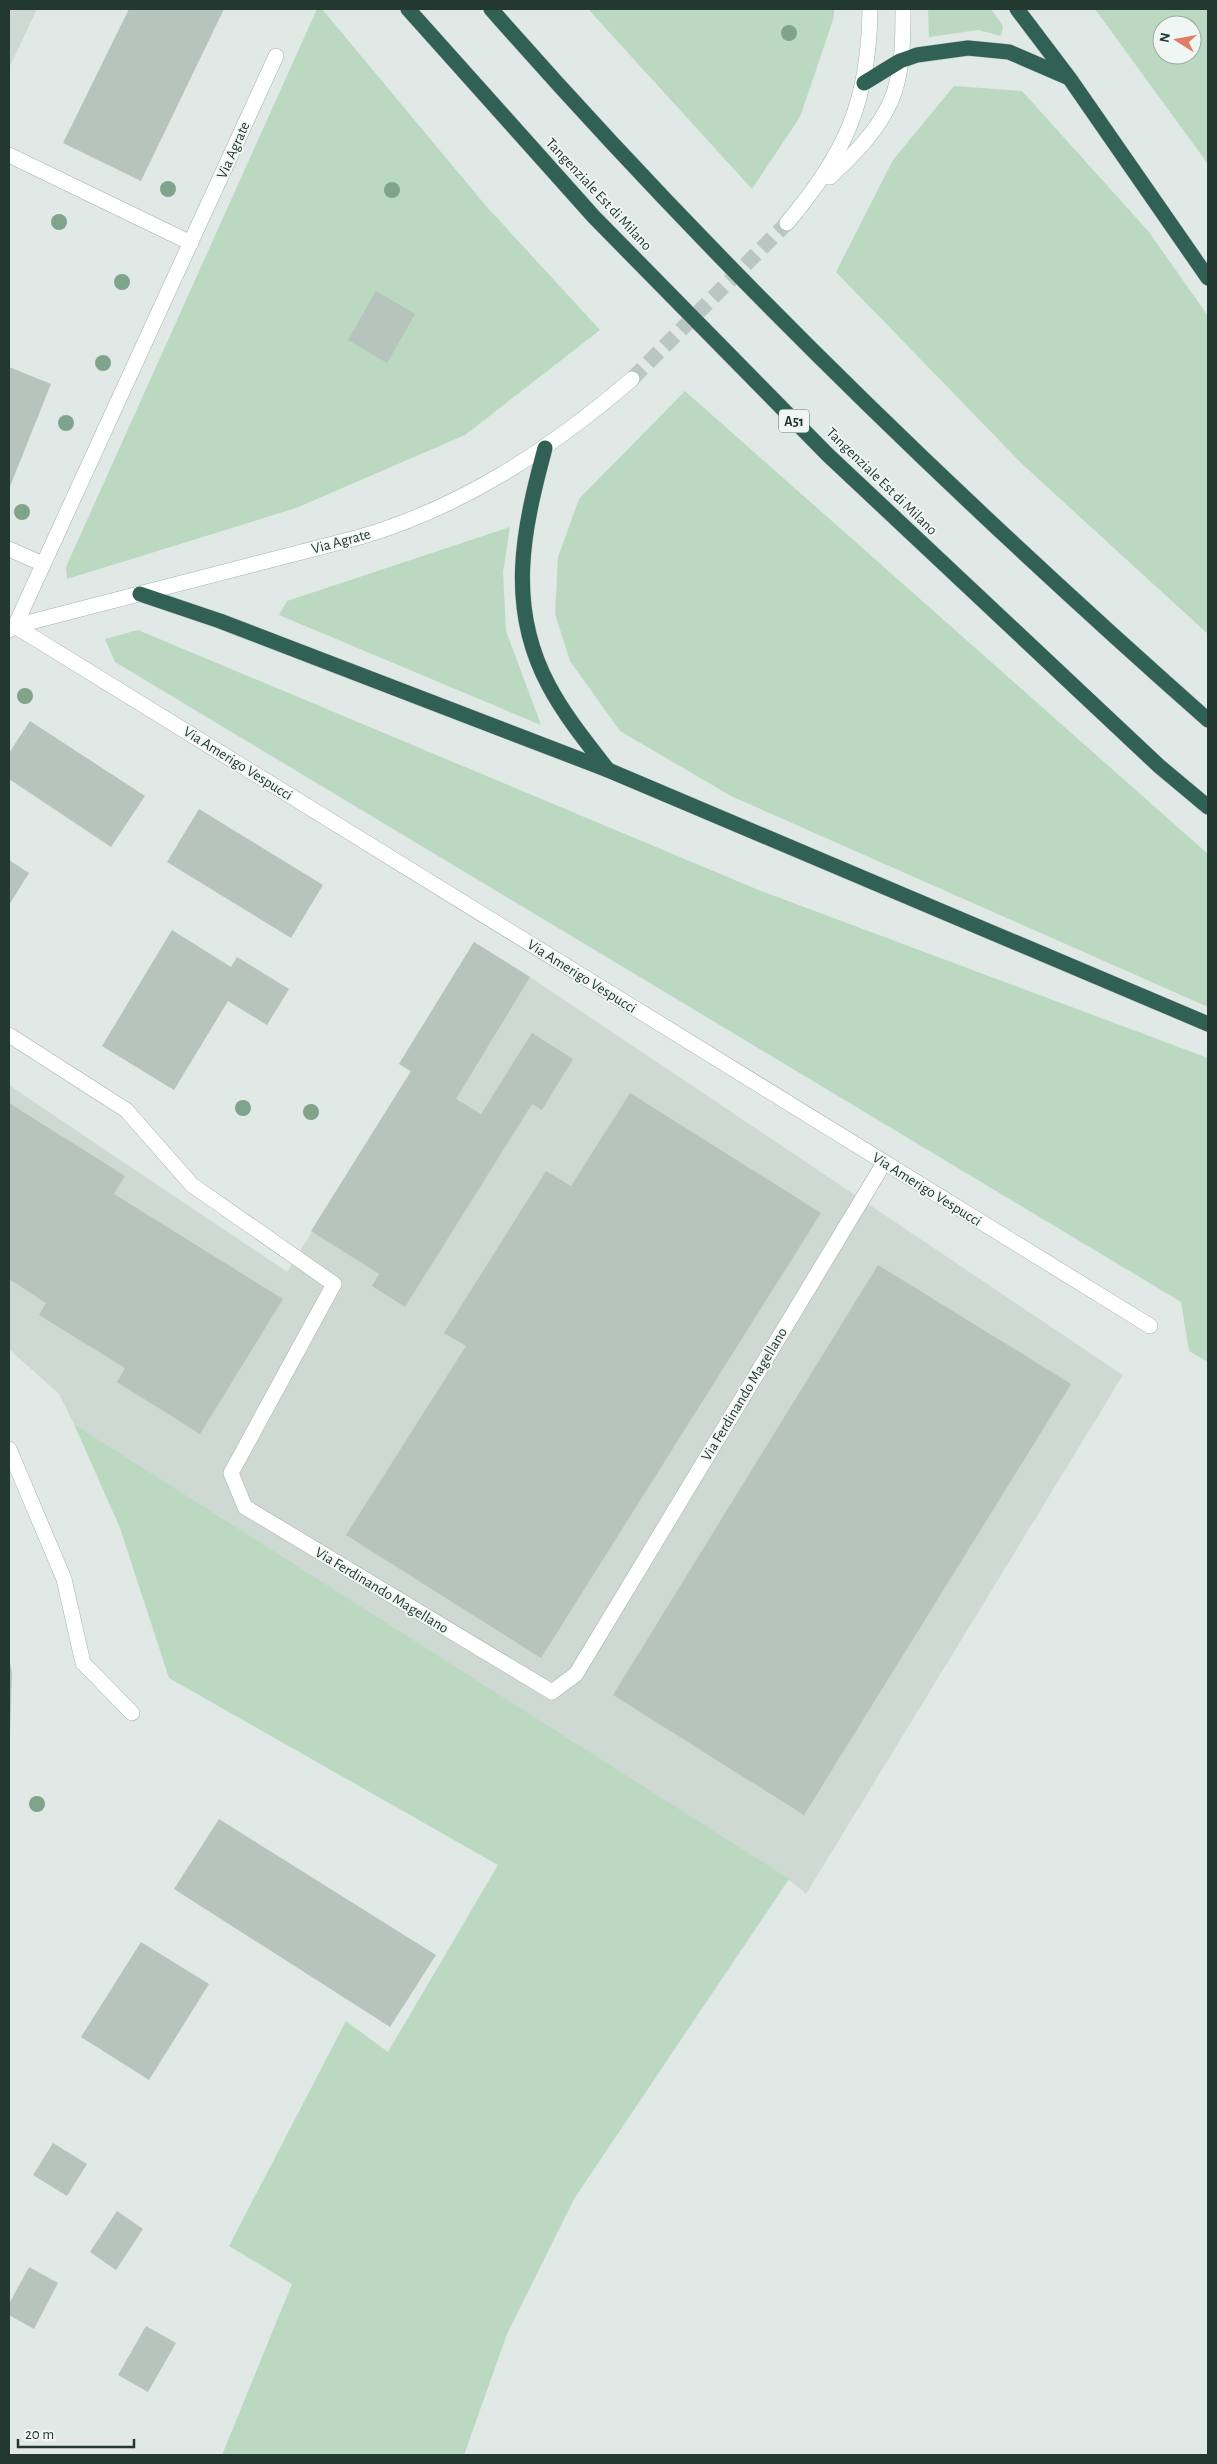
<svg xmlns="http://www.w3.org/2000/svg" width="1217" height="2464" font-family="'Alegreya Sans',sans-serif">
	<rect width="100%" height="100%" fill="#e0e9e5"/>
	<g fill="#ced9d3">
		<path d="M 9,9 L 37,9 L 9,68 Z"/>
		<path d="M 474,942 L 530,977 L 1123,1375 L 806,1894 L 788,1879 L 74,1424 L 59,1394 L 9,1349 L 9,1085 L 287,1272 L 411,1072 L 399,1064 Z"/>
	</g>
	<g fill="#bbd8c1" fill-rule="evenodd">
		<path d="M 317,9 L 322,9 L 486,206 L 600,330 L 465,435 L 296,508 L 67,579 L 66,567 Z"/>
		<path d="M 588,9 L 834,9 L 834,17 L 800,117 L 752,189 Z"/>
		<path d="M 928,9 L 991,9 L 1003,26 L 1001,36 L 978,30 L 929,37 Z"/>
		<path d="M 1095,9 L 1208,9 L 1208,164 ZM 1162,25 L 1192,25 L 1192,55 L 1162,55 Z"/>
		<path d="M 954,86 L 1022,91 L 1149,232 L 1208,316 L 1208,634 L 1022,464 L 836,272 L 893,160 Z"/>
		<path d="M 685,391 L 1208,854 L 1208,1007 L 731,796 L 620,731 L 570,661 L 555,614 L 558,557 L 579,499 Z"/>
		<path d="M 510,527 L 503,572 L 506,631 L 541,725 L 279,615 L 287,601 Z"/>
		<path d="M 138,630 L 761,891 L 1208,1058 L 1208,1362 L 1189,1351 L 1181,1302 L 115,662 L 105,639 Z"/>
		<path d="M 74,1424 L 789,1879 L 574,2199 L 507,2334 L 464,2455 L 222,2455 L 292,2284 L 229,2246 L 346,2021 L 388,2052 L 498,1865 L 169,1678 L 120,1528 Z"/>
	</g>
	<g fill="#b6c4bd">
		<path d="M 129,9 L 224,9 L 141,181 L 63,143 Z"/>
		<path d="M 376,291 L 415,314 L 387,363 L 348,340 Z"/>
		<path d="M 9,367 L 51,384 L 9,489 Z"/>
		<path d="M 30,721 L 145,796 L 111,847 L 9,779 L 9,753 Z"/>
		<path d="M 199,809 L 323,885 L 291,938 L 167,862 Z"/>
		<path d="M 9,860 L 29,873 L 9,905 Z"/>
		<path d="M 172,930 L 231,967 L 237,957 L 289,989 L 267,1025 L 228,1001 L 174,1090 L 102,1046 Z"/>
		<path d="M 474,942 L 530,977 L 456,1099 L 481,1114 L 532,1033 L 573,1059 L 542,1110 L 532,1104 L 405,1307 L 372,1286 L 379,1274 L 311,1231 L 411,1071 L 399,1064 Z"/>
		<path d="M 630,1093 L 821,1213 L 541,1658 L 346,1535 L 466,1346 L 444,1333 L 546,1171 L 571,1186 Z"/>
		<path d="M 9,1103 L 125,1176 L 114,1194 L 283,1299 L 200,1434 L 117,1382 L 125,1368 L 39,1315 L 46,1303 L 9,1279 Z"/>
		<path d="M 878,1265 L 1071,1384 L 804,1815 L 613,1695 Z"/>
		<path d="M 9,1658 L 12,1672 L 10,1734 L 9,1734 Z"/>
		<path d="M 219,1819 L 436,1955 L 390,2027 L 174,1889 Z"/>
		<path d="M 141,1942 L 209,1984 L 149,2080 L 81,2037 Z"/>
		<path d="M 53,2143 L 87,2164 L 67,2196 L 33,2175 Z"/>
		<path d="M 117,2211 L 143,2229 L 116,2270 L 90,2252 Z"/>
		<path d="M 29,2267 L 58,2283 L 34,2329 L 9,2315 L 9,2304 Z"/>
		<path d="M 146,2326 L 176,2343 L 148,2392 L 118,2375 Z"/>
	</g>
	<g fill="none" stroke-linecap="round" stroke-linejoin="round">
		<path stroke="#bac6c1" stroke-width="15" stroke-dasharray="15 8" stroke-linecap="butt" d="M 632,379 L 787,223"/>
		<g stroke="#a4b0ab" stroke-width="16">
			<path id="lane" d="M 9,1449 L 64,1579 L 83,1663 L 132,1713"/>
		</g>
		<g stroke="#a4b0ab" stroke-width="16">
			<g id="street">
				<path d="M 276,56 L 15,626 L 1150,1326"/>
				<path d="M 9,155 L 191,243"/>
				<path d="M 9,549 L 43,564"/>
				<path d="M 9,1035 L 126,1110 L 192,1185 L 334,1284 L 231,1473 L 245,1507 L 552,1692 L 576,1674 L 884,1163"/>
			</g>
		</g>
		<g stroke="#a1b4ac" stroke-width="16">
			<g id="secondary">
				<path d="M 830,177 C 852,156 877,132 890,103 C 903,75 903,39 903,9"/>
				<path d="M 787,223 C 846,153 869,101 870,9"/>
				<path d="M 9,630 L 15,626 L 360,537 C 463,507 552,448 632,379"/>
			</g>
		</g>
		<g stroke="#bdc3c1" stroke-width="16">
			<g id="highway">
				<path d="M 408,9 L 594,217 L 828,455 L 1159,766 L 1208,807"/>
				<path d="M 491,9 C 713,262 956,497 1208,720"/>
				<path d="M 1017,9 L 1070,79 L 1208,278"/>
				<path d="M 864,83 L 900,61 L 917,55 L 968,48 L 1009,52 L 1067,77"/>
				<path d="M 545,448 C 523,530 506,606 549,686 C 565,716 587,743 608,770"/>
				<path d="M 140,594 L 220,621 L 608,770 L 1208,1024"/>
			</g>
		</g>
		<use href="#lane" stroke="#fff" stroke-width="15"/>
		<use href="#street" stroke="#fff" stroke-width="15"/>
		<use href="#secondary" stroke="#fff" stroke-width="15"/>
		<use href="#highway" stroke="#316154" stroke-width="15"/>
	</g>
	<g fill="#80a38c">
		<circle cx="789" cy="33" r="8"/>
		<circle cx="168" cy="189" r="8"/>
		<circle cx="392" cy="190" r="8"/>
		<circle cx="59" cy="222" r="8"/>
		<circle cx="122" cy="282" r="8"/>
		<circle cx="103" cy="363" r="8"/>
		<circle cx="66" cy="423" r="8"/>
		<circle cx="22" cy="512" r="8"/>
		<circle cx="25" cy="696" r="8"/>
		<circle cx="243" cy="1108" r="8"/>
		<circle cx="311" cy="1112" r="8"/>
		<circle cx="37" cy="1804" r="8"/>
	</g>
	<g text-anchor="middle" stroke-width="4" stroke-linejoin="round" paint-order="stroke">
		<rect fill="#f0f6f3" stroke="#60716b" stroke-width="1" x="779" y="409.5" width="30" height="23" rx="4"/>
		<g font-size="14" font-weight="bold" fill="#233831">
			<text x="794" y="426">A51</text>
		</g>
		<g font-size="15" fill="#233831" stroke="#f0f6f3">
			<text transform="translate(233 150) rotate(-66)" y="5">Via Agrate</text>
			<text transform="translate(599 194) rotate(47)" y="5">Tangenziale Est di Milano</text>
			<text transform="translate(882 481) rotate(44)" y="5">Tangenziale Est di Milano</text>
			<text transform="translate(341 541) rotate(-15)" y="5">Via Agrate</text>
			<text transform="translate(238 763) rotate(32)" y="5">Via Amerigo Vespucci</text>
			<text transform="translate(582 976) rotate(32)" y="5">Via Amerigo Vespucci</text>
			<text transform="translate(927 1189) rotate(32)" y="5">Via Amerigo Vespucci</text>
			<text transform="translate(744 1394) rotate(-59)" y="5">Via Ferdinando Magellano</text>
			<text transform="translate(382 1590) rotate(31)" y="5">Via Ferdinando Magellano</text>
		</g>
	</g>
	<rect width="1217" height="2464" fill="none" stroke="#233831" stroke-width="20"/>
	<g transform="translate(1177 40) rotate(281)"><circle r="24" fill="#f0f6f3" stroke="#9eaaa5"/>
	<path d="M0-4L9 19L0 12L-9 19Z" fill="#e37c64"/>
	<text y="-8" font-size="14" font-weight="bold" text-anchor="middle" fill="#233831">N</text>
	</g>
	<path d="M18 2439v8h116v-8" fill="none" stroke="#233831" stroke-width="2.5"/>
	<text x="25" y="2439" font-size="15" fill="#233831" stroke="#f0f6f3" stroke-width="4" paint-order="stroke">20 m</text>
</svg>
